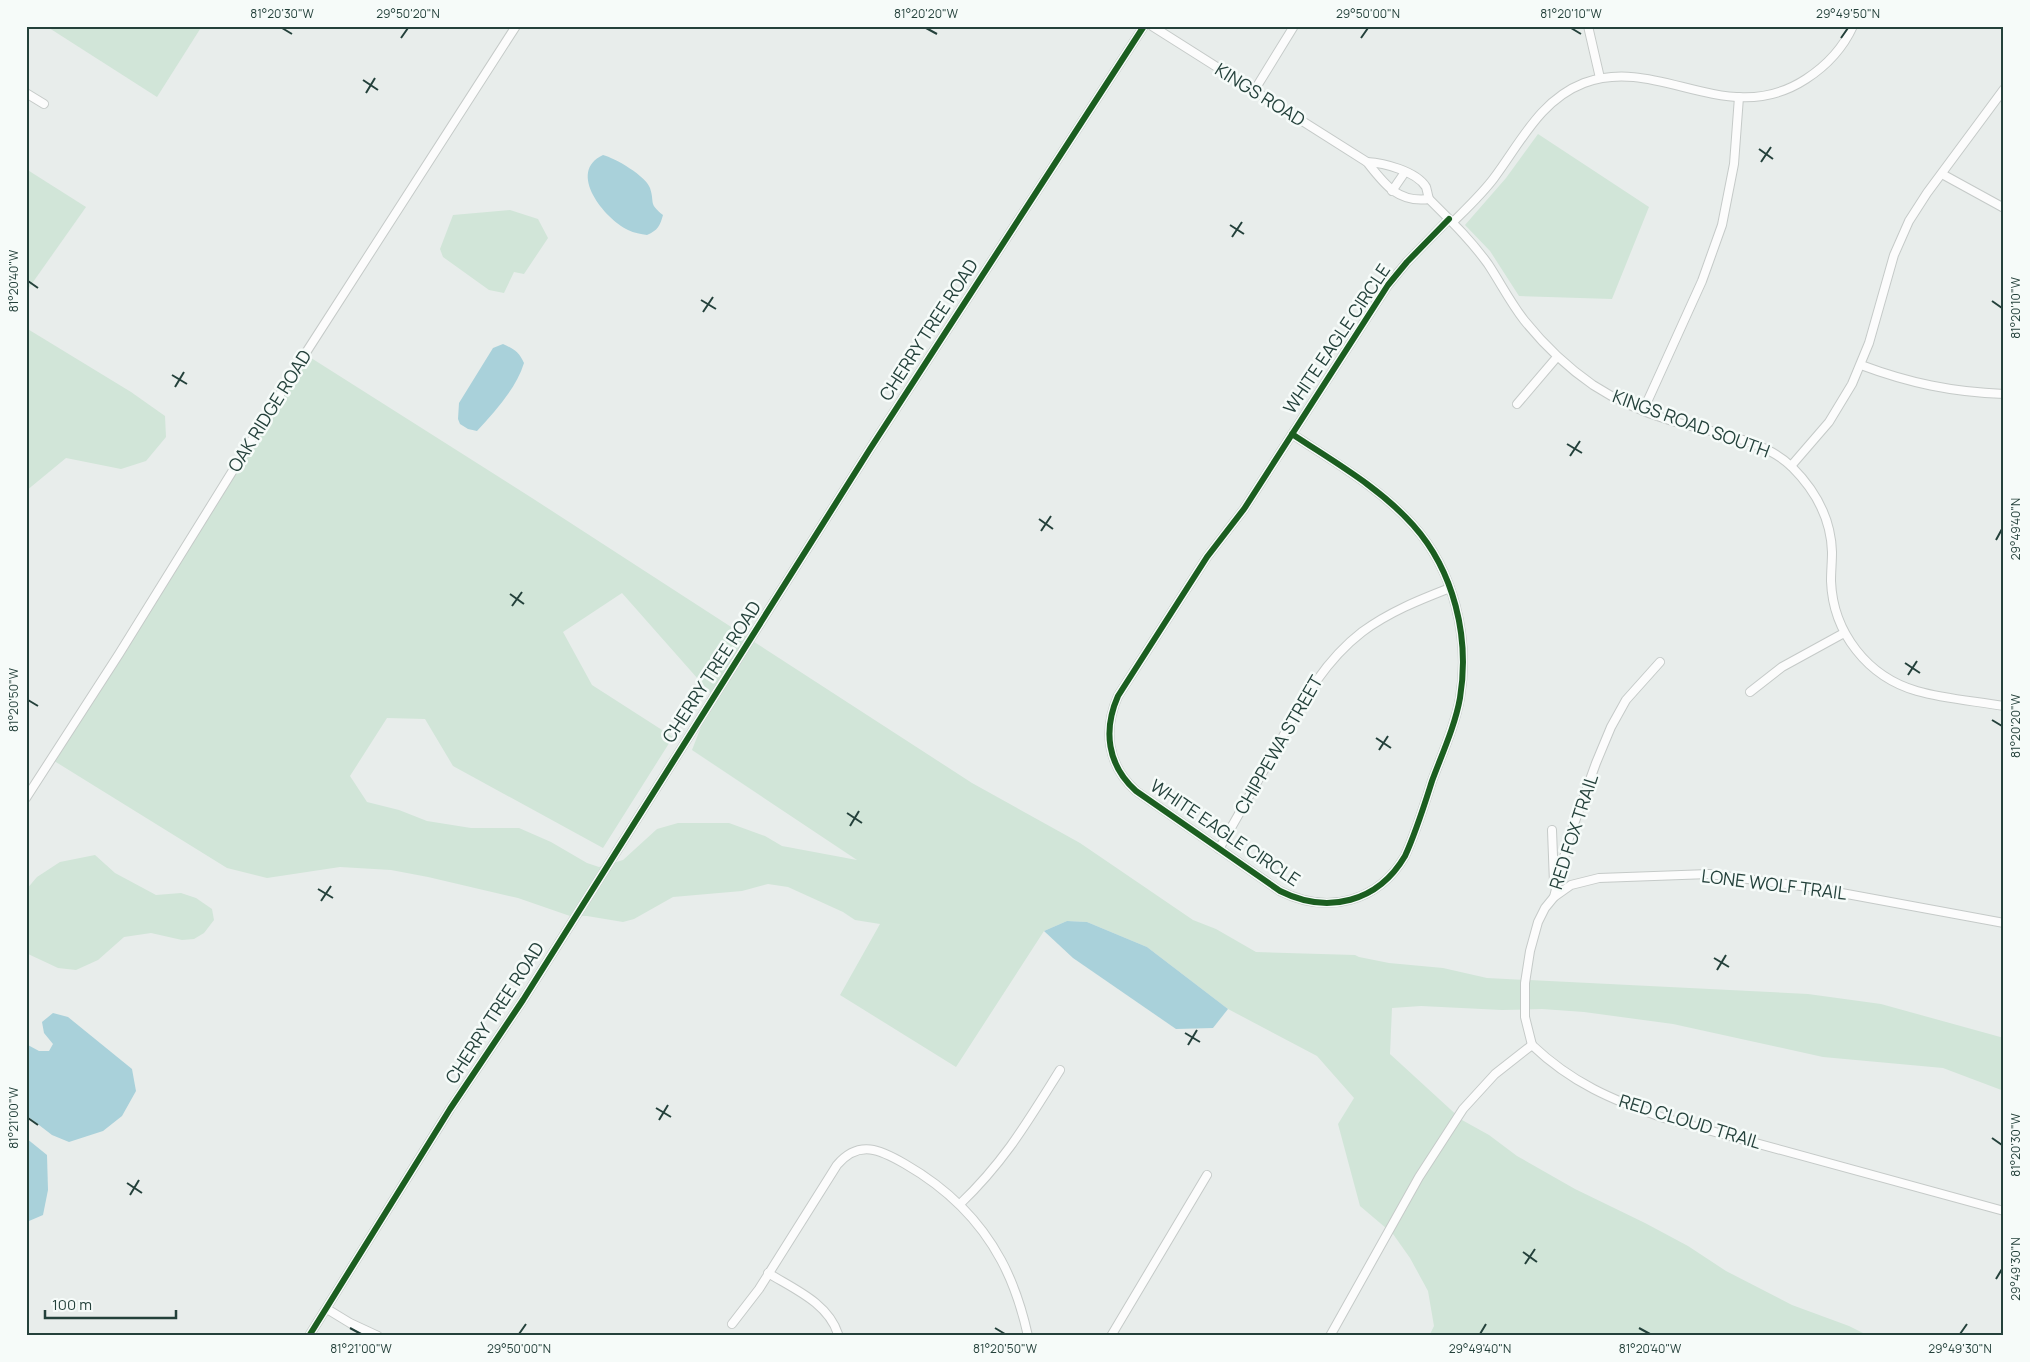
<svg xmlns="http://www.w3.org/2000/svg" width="2030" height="1362" font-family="Manrope,sans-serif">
	<rect width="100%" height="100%" fill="#e8edeb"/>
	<g fill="#d1e5d8" fill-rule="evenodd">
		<path d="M 46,26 L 202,26 L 157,97 Z"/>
		<path d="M 1538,134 L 1649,207 L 1612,299 L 1519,296 L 1490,251 L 1465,225 L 1506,178 Z"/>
		<path d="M 26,169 L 86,207 L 26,292 Z"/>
		<path d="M 510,210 L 538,219 L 548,238 L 524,274 L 514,272 L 504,293 L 489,290 L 443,257 L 440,249 L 453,215 Z"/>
		<path d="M 26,328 L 131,392 L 165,416 L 166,437 L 146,461 L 121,469 L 66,458 L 26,491 Z"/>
		<path d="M 308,356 L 532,498 L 972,783 L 1080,843 L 1193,920 L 1216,929 L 1256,952 L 1355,955 L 1359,957 L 1389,963 L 1443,968 L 1487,978 L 1808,994 L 1881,1004 L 2004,1038 L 2004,1091 L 1943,1068 L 1823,1057 L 1673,1024 L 1584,1012 L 1542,1009 L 1502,1010 L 1421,1006 L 1392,1008 L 1390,1054 L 1462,1120 L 1489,1135 L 1517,1156 L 1575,1189 L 1645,1223 L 1688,1246 L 1726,1271 L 1792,1305 L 1849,1326 L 1869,1336 L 1429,1336 L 1434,1326 L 1428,1291 L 1410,1258 L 1393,1234 L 1360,1206 L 1338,1124 L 1354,1098 L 1317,1056 L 1228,1009 L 1147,947 L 1087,922 L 1067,921 L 1044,931 L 956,1067 L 840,995 L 880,924 L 855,920 L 843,912 L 788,887 L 768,884 L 742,891 L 673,897 L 634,919 L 623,922 L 587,916 L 570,916 L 518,898 L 428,877 L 391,870 L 340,867 L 267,878 L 227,868 L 51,759 ZM 622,593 L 713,696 L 692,750 L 857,860 L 782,846 L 765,836 L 729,823 L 678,823 L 657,829 L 623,860 L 599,867 L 587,863 L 551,842 L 519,828 L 471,828 L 427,821 L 399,810 L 367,802 L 350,776 L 387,718 L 425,719 L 453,766 L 603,848 L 673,737 L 592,685 L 563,632 Z"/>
		<path d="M 95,855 L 115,873 L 156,895 L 181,893 L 196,898 L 212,909 L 214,920 L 204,933 L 194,939 L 182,940 L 151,933 L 124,937 L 98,960 L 76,970 L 58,968 L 26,953 L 26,890 L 37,877 L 60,862 Z"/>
	</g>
	<g fill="#a9d1da">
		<path d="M 603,155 C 615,158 646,176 650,188 C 655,203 648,203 663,215 C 660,226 658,230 647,235 C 641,234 634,233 628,230 C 605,219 566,172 603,155 Z"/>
		<path d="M 503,344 C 514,349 519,352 524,363 C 516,389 495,411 477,431 L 468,429 L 460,424 L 458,419 L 459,403 L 493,348 Z"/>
		<path d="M 1067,921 L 1087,922 L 1147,947 L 1228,1009 L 1213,1028 L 1176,1029 L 1073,958 L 1044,931 Z"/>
		<path d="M 53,1013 L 68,1017 L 132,1069 L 136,1091 L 122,1116 L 103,1131 L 69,1142 L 52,1135 L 26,1115 L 26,1044 L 39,1051 L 49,1051 L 53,1044 L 44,1033 L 42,1022 Z"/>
		<path d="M 26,1138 L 47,1155 L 48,1190 L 43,1215 L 29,1221 L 26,1220 Z"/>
	</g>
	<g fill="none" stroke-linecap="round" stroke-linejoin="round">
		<g stroke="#c5cac8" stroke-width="10">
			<g id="street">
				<path d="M 1152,26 L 1367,162 C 1385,185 1398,203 1429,199 C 1450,220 1470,239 1488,264 C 1500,282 1510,302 1524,320 C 1544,345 1567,367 1593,385 C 1616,400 1643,412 1669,420 C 1707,432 1763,438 1792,467 C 1815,490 1831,519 1832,552 C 1832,562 1831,571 1831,581 C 1833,633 1868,677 1917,691 C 1945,699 1975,701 2004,706"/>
				<path d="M 1588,26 L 1600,78"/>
				<path d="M 1254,91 L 1294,26"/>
				<path d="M 26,93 L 44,104"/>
				<path d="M 1367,162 C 1384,163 1416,171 1426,187 C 1427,190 1428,196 1429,199"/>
				<path d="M 1942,174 L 2004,208"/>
				<path d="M 1392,191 L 1405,172"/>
				<path d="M 1453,222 C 1467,208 1482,194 1494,178 C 1521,142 1540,100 1584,83 C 1659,55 1728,130 1806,79 C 1826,66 1843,48 1853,26"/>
				<path d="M 1861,365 C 1909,383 1952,392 2004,394"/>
				<path d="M 1517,404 L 1557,357"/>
				<path d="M 1643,411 L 1702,281 L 1722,225 L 1734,164 L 1739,97"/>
				<path d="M 1292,434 C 1334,462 1379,487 1413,525 C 1454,571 1470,637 1460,698 C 1455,726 1442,754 1432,781 C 1424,806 1416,832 1405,856 C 1378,902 1328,915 1280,891 L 1136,791 C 1107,765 1103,730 1118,696 L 1207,557 L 1244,509 L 1388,285 L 1407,262 L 1449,219"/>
				<path d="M 1791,466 L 1829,422 L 1852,384 L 1869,343 L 1894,255 L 1909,221 L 1927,193 L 2004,89"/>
				<path d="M 1750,692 L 1782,667 L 1844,633"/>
				<path d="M 26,798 L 119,654 L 307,351 L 516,26"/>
				<path d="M 1552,830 L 1554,883"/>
				<path d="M 1219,849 C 1238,815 1258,781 1277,747 C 1301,704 1323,662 1362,632 C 1389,612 1419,600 1450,588"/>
				<path d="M 1554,897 L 1571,885 L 1599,878 L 1709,874 L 1809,887 L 2004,923"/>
				<path d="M 1532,1045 C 1572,1083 1612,1100 1664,1118 L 2004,1211"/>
				<path d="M 1532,1045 L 1525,1017 L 1525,983 L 1530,951 L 1538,922 L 1545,908 L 1554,897 L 1569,838 L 1596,763 L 1611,727 L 1626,700 L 1660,662"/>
				<path d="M 960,1204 C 1005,1161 1028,1121 1060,1070"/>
				<path d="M 768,1273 C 794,1289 828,1303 838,1334"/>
				<path d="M 327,1309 L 350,1323 L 378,1336"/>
				<path d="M 732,1324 L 759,1289 L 837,1165 C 859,1139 881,1150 905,1164 C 945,1187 979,1219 1001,1260 C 1014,1284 1022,1309 1028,1336"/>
				<path d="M 309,1336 L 450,1109 L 523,1000 L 870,449 L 1144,26"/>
				<path d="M 1111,1336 L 1207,1175"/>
				<path d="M 1330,1336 L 1419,1177 L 1463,1109 L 1495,1074 L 1532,1045"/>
			</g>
		</g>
		<use href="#street" stroke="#fcfcfc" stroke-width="8"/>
		<g stroke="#f6fbf9" stroke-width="9">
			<g id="cycleway">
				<path d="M 1292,434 C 1334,462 1379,487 1413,525 C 1454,571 1470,637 1460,698 C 1455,726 1442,754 1432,781 C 1424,806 1416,832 1405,856 C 1378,902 1328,915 1280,891 L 1136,791 C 1107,765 1103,730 1118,696 L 1207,557 L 1244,509 L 1388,285 L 1407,262 L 1449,219"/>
				<path d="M 309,1336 L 450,1109 L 523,1000 L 870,449 L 1144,26"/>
			</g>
		</g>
		<use href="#cycleway" stroke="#1b5e20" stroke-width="6"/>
	</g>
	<path fill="none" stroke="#24413b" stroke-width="2" d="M 282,28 L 292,34M 926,28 L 937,34M 1571,28 L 1581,34M 401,38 L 408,28M 1361,38 L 1368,28M 1841,38 L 1848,28M 363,80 L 378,90M 366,93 L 375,78M 1759,149 L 1773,159M 1761,162 L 1771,147M 1230,225 L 1244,234M 1232,237 L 1242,222M 28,281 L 38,288M 701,300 L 716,309M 1992,301 L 2002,308M 703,312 L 713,297M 172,375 L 187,384M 175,387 L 184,372M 1567,444 L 1582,453M 1570,456 L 1580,441M 1039,519 L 1053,529M 1041,531 L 1051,516M 1996,540 L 2002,529M 510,594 L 524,604M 512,606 L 522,592M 1905,663 L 1920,673M 1908,675 L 1917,661M 28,700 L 38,706M 1992,720 L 2002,726M 1376,738 L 1391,748M 1379,750 L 1388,736M 847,813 L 862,823M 850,826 L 859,811M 318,889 L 333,898M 321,901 L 331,886M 1714,958 L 1729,967M 1717,970 L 1726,955M 1185,1033 L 1200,1042M 1188,1045 L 1197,1030M 656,1108 L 671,1117M 28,1118 L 38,1125M 659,1120 L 668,1105M 1992,1138 L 2002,1145M 127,1183 L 142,1193M 130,1195 L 139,1180M 1523,1252 L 1537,1262M 1525,1264 L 1535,1249M 1996,1279 L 2002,1269M 350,1328 L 361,1334M 995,1328 L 1005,1334M 1639,1328 L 1650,1334M 519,1334 L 526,1324M 1480,1334 L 1486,1324M 1960,1334 L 1967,1324"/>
	<g text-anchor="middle" stroke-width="5" stroke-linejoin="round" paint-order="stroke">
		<g font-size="18" fill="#24413b" stroke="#f6fbf9">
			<text transform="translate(1260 95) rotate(32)" y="6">KINGS ROAD</text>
			<text transform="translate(929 330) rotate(-57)" y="6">CHERRY TREE ROAD</text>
			<text transform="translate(1337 339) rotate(-56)" y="6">WHITE EAGLE CIRCLE</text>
			<text transform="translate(270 411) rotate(-58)" y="6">OAK RIDGE ROAD</text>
			<text transform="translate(1691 424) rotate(20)" y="6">KINGS ROAD SOUTH</text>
			<text transform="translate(712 672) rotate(-57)" y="6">CHERRY TREE ROAD</text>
			<text transform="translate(1279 745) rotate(-60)" y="6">CHIPPEWA STREET</text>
			<text transform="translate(1574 832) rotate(-72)" y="6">RED FOX TRAIL</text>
			<text transform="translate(1225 833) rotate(34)" y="6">WHITE EAGLE CIRCLE</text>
			<text transform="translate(1774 885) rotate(7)" y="6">LONE WOLF TRAIL</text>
			<text transform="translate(495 1013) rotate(-57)" y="6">CHERRY TREE ROAD</text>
			<text transform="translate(1690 1122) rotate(17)" y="6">RED CLOUD TRAIL</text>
		</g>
	</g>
	<rect width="2030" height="1362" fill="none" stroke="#f6fbf9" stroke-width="55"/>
	<path d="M45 1310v8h131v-8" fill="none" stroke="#24413b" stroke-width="2.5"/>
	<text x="52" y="1310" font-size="15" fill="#24413b" stroke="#f6fbf9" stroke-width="4" paint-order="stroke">100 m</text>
	<rect x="28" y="28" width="1974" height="1306" fill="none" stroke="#24413b" stroke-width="2"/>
	<g font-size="12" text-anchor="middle" fill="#24413b">
		<text x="282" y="18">81°20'30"W</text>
		<text x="408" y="18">29°50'20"N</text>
		<text x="926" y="18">81°20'20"W</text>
		<text x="1368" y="18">29°50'00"N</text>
		<text x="1571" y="18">81°20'10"W</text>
		<text x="1848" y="18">29°49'50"N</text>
		<text transform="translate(14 281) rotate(-90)" y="4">81°20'40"W</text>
		<text transform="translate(2016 308) rotate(-90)" y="4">81°20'10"W</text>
		<text transform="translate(2016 529) rotate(-90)" y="4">29°49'40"N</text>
		<text transform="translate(14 700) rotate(-90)" y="4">81°20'50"W</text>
		<text transform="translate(2016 726) rotate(-90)" y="4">81°20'20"W</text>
		<text transform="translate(14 1118) rotate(-90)" y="4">81°21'00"W</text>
		<text transform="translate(2016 1145) rotate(-90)" y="4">81°20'30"W</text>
		<text transform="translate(2016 1269) rotate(-90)" y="4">29°49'30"N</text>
		<text x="361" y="1353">81°21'00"W</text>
		<text x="519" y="1353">29°50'00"N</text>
		<text x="1005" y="1353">81°20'50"W</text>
		<text x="1480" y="1353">29°49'40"N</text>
		<text x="1650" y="1353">81°20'40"W</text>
		<text x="1960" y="1353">29°49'30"N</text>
	</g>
</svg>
